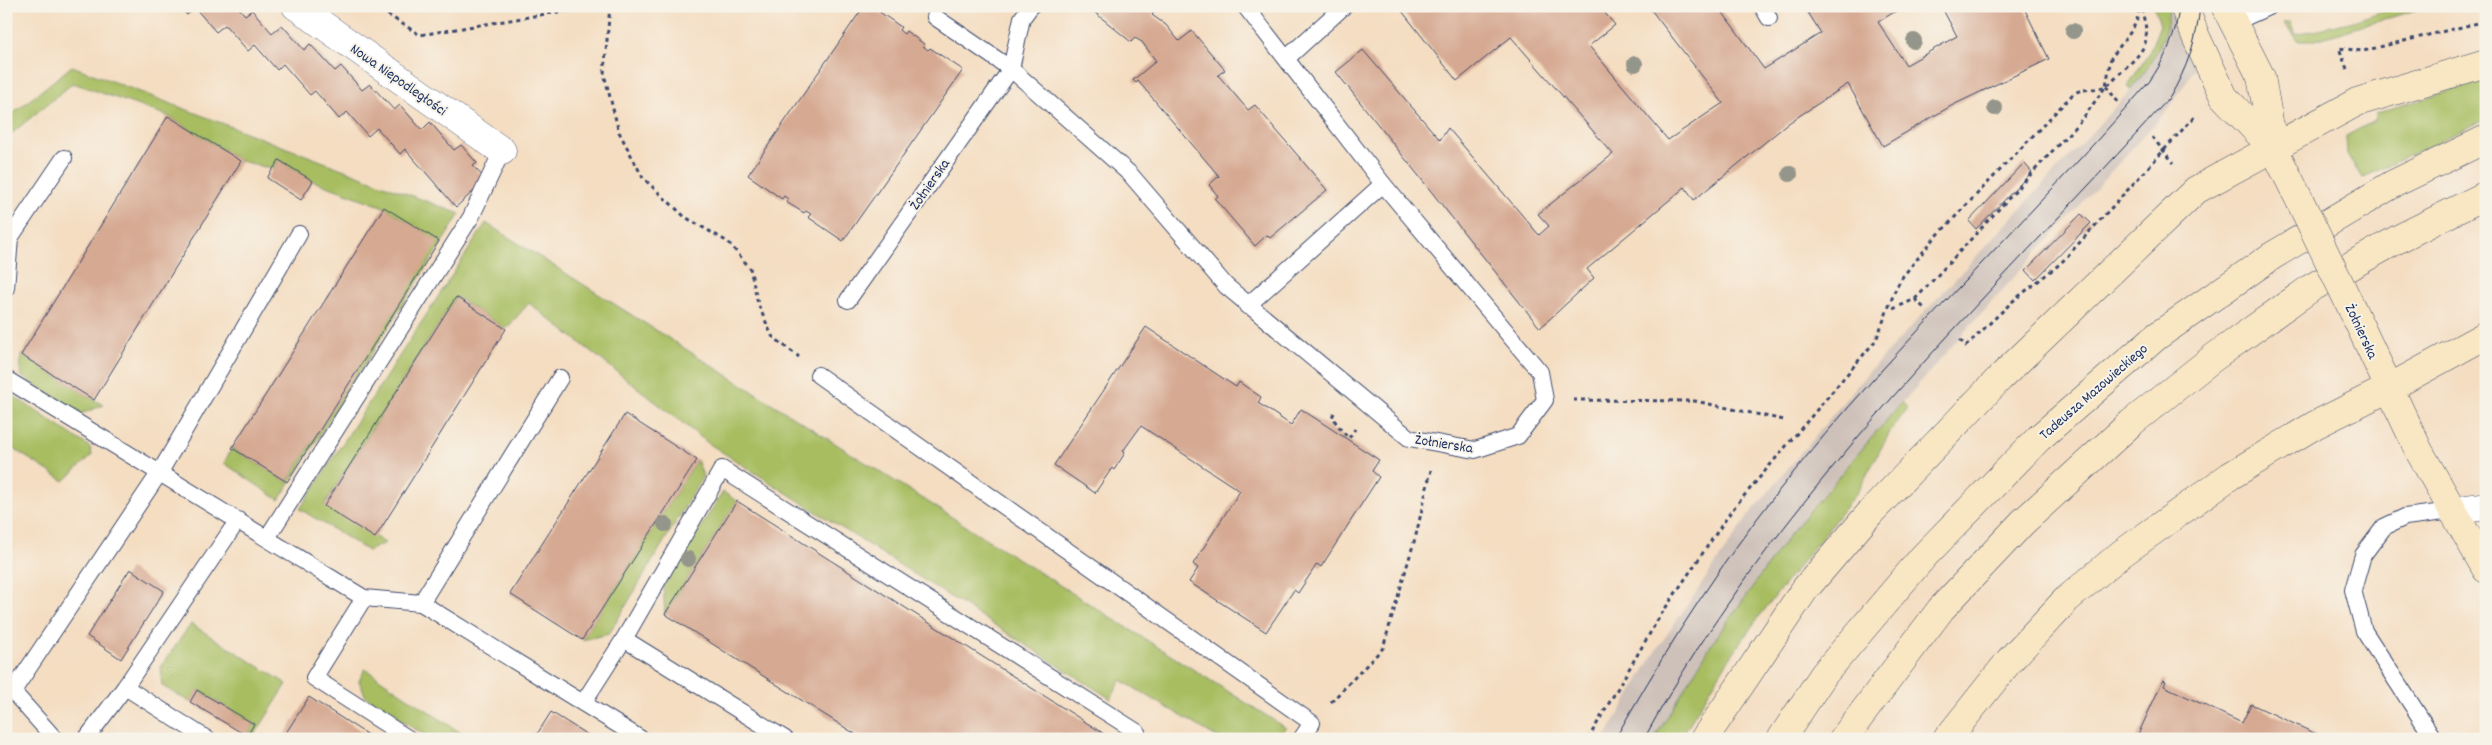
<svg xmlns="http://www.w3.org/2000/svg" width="2492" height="745" font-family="Dekko,sans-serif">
	<rect width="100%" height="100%" fill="#f7f3e8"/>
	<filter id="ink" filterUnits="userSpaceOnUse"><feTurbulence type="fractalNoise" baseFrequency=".02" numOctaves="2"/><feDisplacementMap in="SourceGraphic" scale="10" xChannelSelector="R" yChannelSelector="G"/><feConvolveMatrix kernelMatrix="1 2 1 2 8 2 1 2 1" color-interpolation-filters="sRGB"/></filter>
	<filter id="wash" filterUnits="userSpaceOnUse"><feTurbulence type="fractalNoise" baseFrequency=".0096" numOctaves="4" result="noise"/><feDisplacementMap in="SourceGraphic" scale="20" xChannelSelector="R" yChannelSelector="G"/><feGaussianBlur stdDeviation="1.12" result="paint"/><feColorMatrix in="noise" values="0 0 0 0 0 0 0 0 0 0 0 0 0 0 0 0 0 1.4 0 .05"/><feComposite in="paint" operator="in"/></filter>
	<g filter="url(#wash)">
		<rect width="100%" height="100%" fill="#f4ddc1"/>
		<path fill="#cec1b9" d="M 2169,7 L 2195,68 L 2169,108 L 1966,330 L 1808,511 L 1711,645 L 1654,739 L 1604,739 L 1657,649 L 1750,514 L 1866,375 L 2131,90 L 2151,64 L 2160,46 Z"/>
		<g fill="#a7bd61" stroke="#617660">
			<path d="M 2154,6 L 2169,6 C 2168,40 2150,65 2131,90 L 2127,87 L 2149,53 L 2160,25 Z"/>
			<path d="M 2398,6 L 2429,6 L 2312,41 L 2299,41 L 2284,23 L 2290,22 L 2295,34 L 2350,22 Z"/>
			<path d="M 72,66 L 460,214 L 279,500 L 224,463 L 232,448 L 287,482 L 438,241 L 384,207 L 313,181 L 279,160 L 273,169 L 241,161 L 168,116 L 73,83 L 6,138 L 6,119 Z"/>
			<path d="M 2486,80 L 2486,119 L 2362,178 L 2347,154 L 2346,136 L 2374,121 L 2376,113 Z"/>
			<path d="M 486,223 L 1286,728 L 1273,739 L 1220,739 L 1121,680 L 1111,699 L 708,443 L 529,303 L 506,329 L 456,297 L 324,505 L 385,543 L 368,551 L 300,509 Z"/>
			<path d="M 21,355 L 94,400 L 104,405 L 78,415 L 20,375 Z"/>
			<path d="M 6,391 L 90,447 L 92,455 L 64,481 L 6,444 Z"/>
			<path d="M 1902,402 L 1908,408 L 1891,430 L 1858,491 L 1755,622 L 1729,659 L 1680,739 L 1654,739 L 1711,645 L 1790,534 Z"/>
			<path d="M 697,460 L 703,476 L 609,634 L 582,640 Z"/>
			<path d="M 723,492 L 737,501 L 665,614 L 663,586 Z"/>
			<path d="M 191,624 L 287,684 L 252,739 L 247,736 L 254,724 L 198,690 L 190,702 L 162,686 L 161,666 Z"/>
			<path d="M 365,669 L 470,739 L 431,739 L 366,697 L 359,681 Z"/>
		</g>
		<g id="blocks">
			<g fill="#d6a992">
				<path d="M 179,6 L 237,6 L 245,15 L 252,10 L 272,33 L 282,25 L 304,50 L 310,44 L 335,71 L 341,66 L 362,90 L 370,84 L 394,110 L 400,105 L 422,130 L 430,122 L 454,150 L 461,145 L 477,163 L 473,166 L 486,180 L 456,207 L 405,149 L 400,154 L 377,128 L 368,136 L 347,112 L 339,119 L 315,91 L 310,95 L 283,64 L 277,70 L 255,45 L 248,51 L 225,25 L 216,32 L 195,8 L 187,15 Z"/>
				<path d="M 864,6 L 871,6 L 901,27 L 899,30 L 904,34 L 906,31 L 924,44 L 923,46 L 928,50 L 930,48 L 963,70 L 843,241 L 808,217 L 811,214 L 806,211 L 804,213 L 786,202 L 788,199 L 784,196 L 782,199 L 748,175 Z"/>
				<path d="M 1087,6 L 1159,6 L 1152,15 L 1166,25 L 1179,41 L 1192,31 L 1225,70 L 1218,75 L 1248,110 L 1255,105 L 1327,190 L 1270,238 L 1267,235 L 1255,246 L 1215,199 L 1218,196 L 1209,185 L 1219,176 L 1138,81 L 1136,83 L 1133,80 L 1156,61 L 1142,42 L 1135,38 L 1131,42 Z"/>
				<path d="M 1398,6 L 1599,6 L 1615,25 L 1589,46 L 1668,140 L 1723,103 L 1648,6 L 1718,6 L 1764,69 L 1821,33 L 1804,6 L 1904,6 L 1878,22 L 1906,65 L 1957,36 L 1941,6 L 2023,6 L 2049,59 L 1951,106 L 1883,146 L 1848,84 L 1790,122 L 1694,200 L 1685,187 L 1587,269 L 1594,278 L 1540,328 L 1336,72 L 1363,50 L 1440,140 L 1448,128 L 1539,235 L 1549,226 L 1538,214 L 1613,154 L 1511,37 L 1457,81 Z"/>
				<path d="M 168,116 L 241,161 L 94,400 L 21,355 Z"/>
				<path d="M 279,160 L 313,181 L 301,200 L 267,178 Z"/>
				<path d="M 2024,163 L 2032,172 L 1976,229 L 1969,221 Z"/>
				<path d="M 384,207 L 439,241 L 287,482 L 232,448 Z"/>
				<path d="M 2081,214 L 2091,223 L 2035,280 L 2026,270 Z"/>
				<path d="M 456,297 L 506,329 L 375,538 L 324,506 Z"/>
				<path d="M 1146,327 L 1236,387 L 1239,382 L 1261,397 L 1258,403 L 1291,425 L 1301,409 L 1379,460 L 1372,471 L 1379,477 L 1321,567 L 1317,564 L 1298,593 L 1294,590 L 1266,632 L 1189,582 L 1198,568 L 1193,564 L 1240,491 L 1141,426 L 1123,451 L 1125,453 L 1114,470 L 1112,468 L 1095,493 L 1054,465 Z"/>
				<path d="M 625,414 L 697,460 L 582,640 L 510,594 Z"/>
				<path d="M 737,501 L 1109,737 L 1107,739 L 863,739 L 665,614 Z"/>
				<path d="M 130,569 L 164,591 L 121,659 L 87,636 Z"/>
				<path d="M 2163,680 L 2166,681 L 2164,686 L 2242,723 L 2251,704 L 2327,739 L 2136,739 Z"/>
				<path d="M 197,690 L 254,724 L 247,736 L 190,702 Z"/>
				<path d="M 309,697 L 374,739 L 282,739 Z"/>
				<path d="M 551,712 L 594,739 L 534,739 Z"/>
			</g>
		</g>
	</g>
	<g filter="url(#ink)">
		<use href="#blocks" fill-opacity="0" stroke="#3c496d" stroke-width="1"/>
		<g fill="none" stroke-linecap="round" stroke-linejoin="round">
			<g stroke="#3c496d" stroke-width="18">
				<g id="lane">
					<path d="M 1245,6 L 1383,184 L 1247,306"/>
					<path d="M 1762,6 L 1769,18"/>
					<path d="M 935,17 L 1011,69 L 1130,174 L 1226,286 L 1409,438 L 1475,450 L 1518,436 L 1545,400 L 1540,372 L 1383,184"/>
					<path d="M 2233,23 L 2270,6"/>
					<path d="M 1287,58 L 1344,6"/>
					<path d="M 6,288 L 10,238 L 64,158"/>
					<path d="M 848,300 L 1011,69 L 1022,18 L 1031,6"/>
					<path d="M 818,375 L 1312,723 L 1301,739"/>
					<path d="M 6,379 L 364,598 L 421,603 L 641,739"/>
					<path d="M 267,538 L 471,217 L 502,151"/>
					<path d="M 364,598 L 314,678 L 409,739"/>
					<path d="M 421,603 L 560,378"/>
					<path d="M 624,639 L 785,739"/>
					<path d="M 6,684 L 55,739"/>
					<path d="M 125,687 L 207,739"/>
					<path d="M 13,691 L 160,472 L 299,234"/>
					<path d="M 583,703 L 624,639 L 722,469 L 1137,732 L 1132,739"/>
					<path d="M 86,739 L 125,687 L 238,520"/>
					<path d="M 2434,739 L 2364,631 L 2353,590 L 2363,555 L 2384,527 L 2405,517 L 2452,511"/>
				</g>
			</g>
			<g stroke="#3c496d" stroke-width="29">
				<g id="street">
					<path d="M 296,6 L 502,151"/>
					<path d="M 2452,511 L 2486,506"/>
				</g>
			</g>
			<g stroke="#3c496d" stroke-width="29">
				<g id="secondary">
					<path d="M 2184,6 L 2196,37 L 2224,97 L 2274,149 L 2300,201"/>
					<path d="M 2225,6 L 2261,77 L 2274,149"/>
					<path d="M 2352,309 L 2419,451 L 2486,569"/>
					<path d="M 1704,739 L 1805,589 L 1871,512 L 2000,378 L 2196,190 L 2357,102 L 2486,63"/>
					<path d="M 1781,739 L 1824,674 L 1924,556 L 2039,438 L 2157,336 L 2272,256 L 2393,184 L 2486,139"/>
					<path d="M 1843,739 L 1941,609 L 2023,522 L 2131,423 L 2213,358 L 2311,288 L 2400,238 L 2486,195"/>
					<path d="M 1947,739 L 2010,660 L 2066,600 L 2121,554 L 2230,476 L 2315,425 L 2389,388 L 2486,335"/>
				</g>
			</g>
			<g stroke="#3c496d" stroke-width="3" stroke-dasharray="4 4" stroke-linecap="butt">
				<path d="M 374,6 L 420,35 L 594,6"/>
				<path d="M 610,6 L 604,74 L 619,132 L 643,178 L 685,217 L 728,242 L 750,268 L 758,304 L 772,336 L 799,357"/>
				<path d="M 2347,69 L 2339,48 L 2363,51 L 2486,21"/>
				<path d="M 2106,86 L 2118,102"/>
				<path d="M 2152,137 L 2174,163"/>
				<path d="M 1915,299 L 1925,309"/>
				<path d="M 1893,309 L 1915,299 L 1922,292 L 2083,118 L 2106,86 L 2111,58 L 2132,30 L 2137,20 L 2139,6"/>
				<path d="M 1960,340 L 1966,346 L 2013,301 L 2061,263 L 2195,116"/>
				<path d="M 1573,400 L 1695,401 L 1784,420"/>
				<path d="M 1334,413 L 1332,417 L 1342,431 L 1349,438 L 1355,429"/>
				<path d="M 1331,702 L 1383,648 L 1416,535 L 1431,470"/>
				<path d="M 1588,739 L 1660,616 L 1732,510 L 1876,340 L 1896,288 L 1903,276 L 1933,240 L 2073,94 C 2084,87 2095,91 2106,86 C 2112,83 2118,75 2123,70 C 2149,47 2151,39 2140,6"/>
			</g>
			<use href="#lane" stroke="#fff" stroke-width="16"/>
			<use href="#street" stroke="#fff" stroke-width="28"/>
			<use href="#secondary" stroke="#f9e7c3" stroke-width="28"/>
			<g stroke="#1b2f5e" stroke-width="1">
				<path d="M 1615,739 C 1658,663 1704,589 1756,520 C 1874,364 2021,230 2149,82 C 2165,59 2177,34 2179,6"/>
				<path d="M 1644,739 C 1777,494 1985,302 2170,97 C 2187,68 2197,40 2200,6"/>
			</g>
			<g stroke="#3c496d" stroke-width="29" stroke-linecap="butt">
				<path id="secondary-bridge" d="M 2300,201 L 2352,309"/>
			</g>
			<use href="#secondary-bridge" stroke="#f9e7c3" stroke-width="28"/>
		</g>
		<g fill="#94958b">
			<circle cx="2073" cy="31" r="8"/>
			<circle cx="1914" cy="41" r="8"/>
			<circle cx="1635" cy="64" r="8"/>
			<circle cx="1995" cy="108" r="8"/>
			<circle cx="1790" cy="174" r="8"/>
			<circle cx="665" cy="524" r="8"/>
			<circle cx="688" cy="559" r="8"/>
		</g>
	</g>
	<g text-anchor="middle" stroke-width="4" stroke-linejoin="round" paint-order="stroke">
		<g font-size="15" fill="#1b2f5e" stroke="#f7f3e8">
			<text transform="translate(399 79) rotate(35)" y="5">Nowa Niepodległości</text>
			<text transform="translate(929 184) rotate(-55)" y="5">Żołnierska</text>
			<text transform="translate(2362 331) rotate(65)" y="5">Żołnierska</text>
			<text transform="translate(2093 391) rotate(-41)" y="5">Tadeusza Mazowieckiego</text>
			<text transform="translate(1444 443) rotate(9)" y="5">Żołnierska</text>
		</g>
	</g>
	<rect width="2492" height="745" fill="none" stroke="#f7f3e8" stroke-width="25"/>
</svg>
